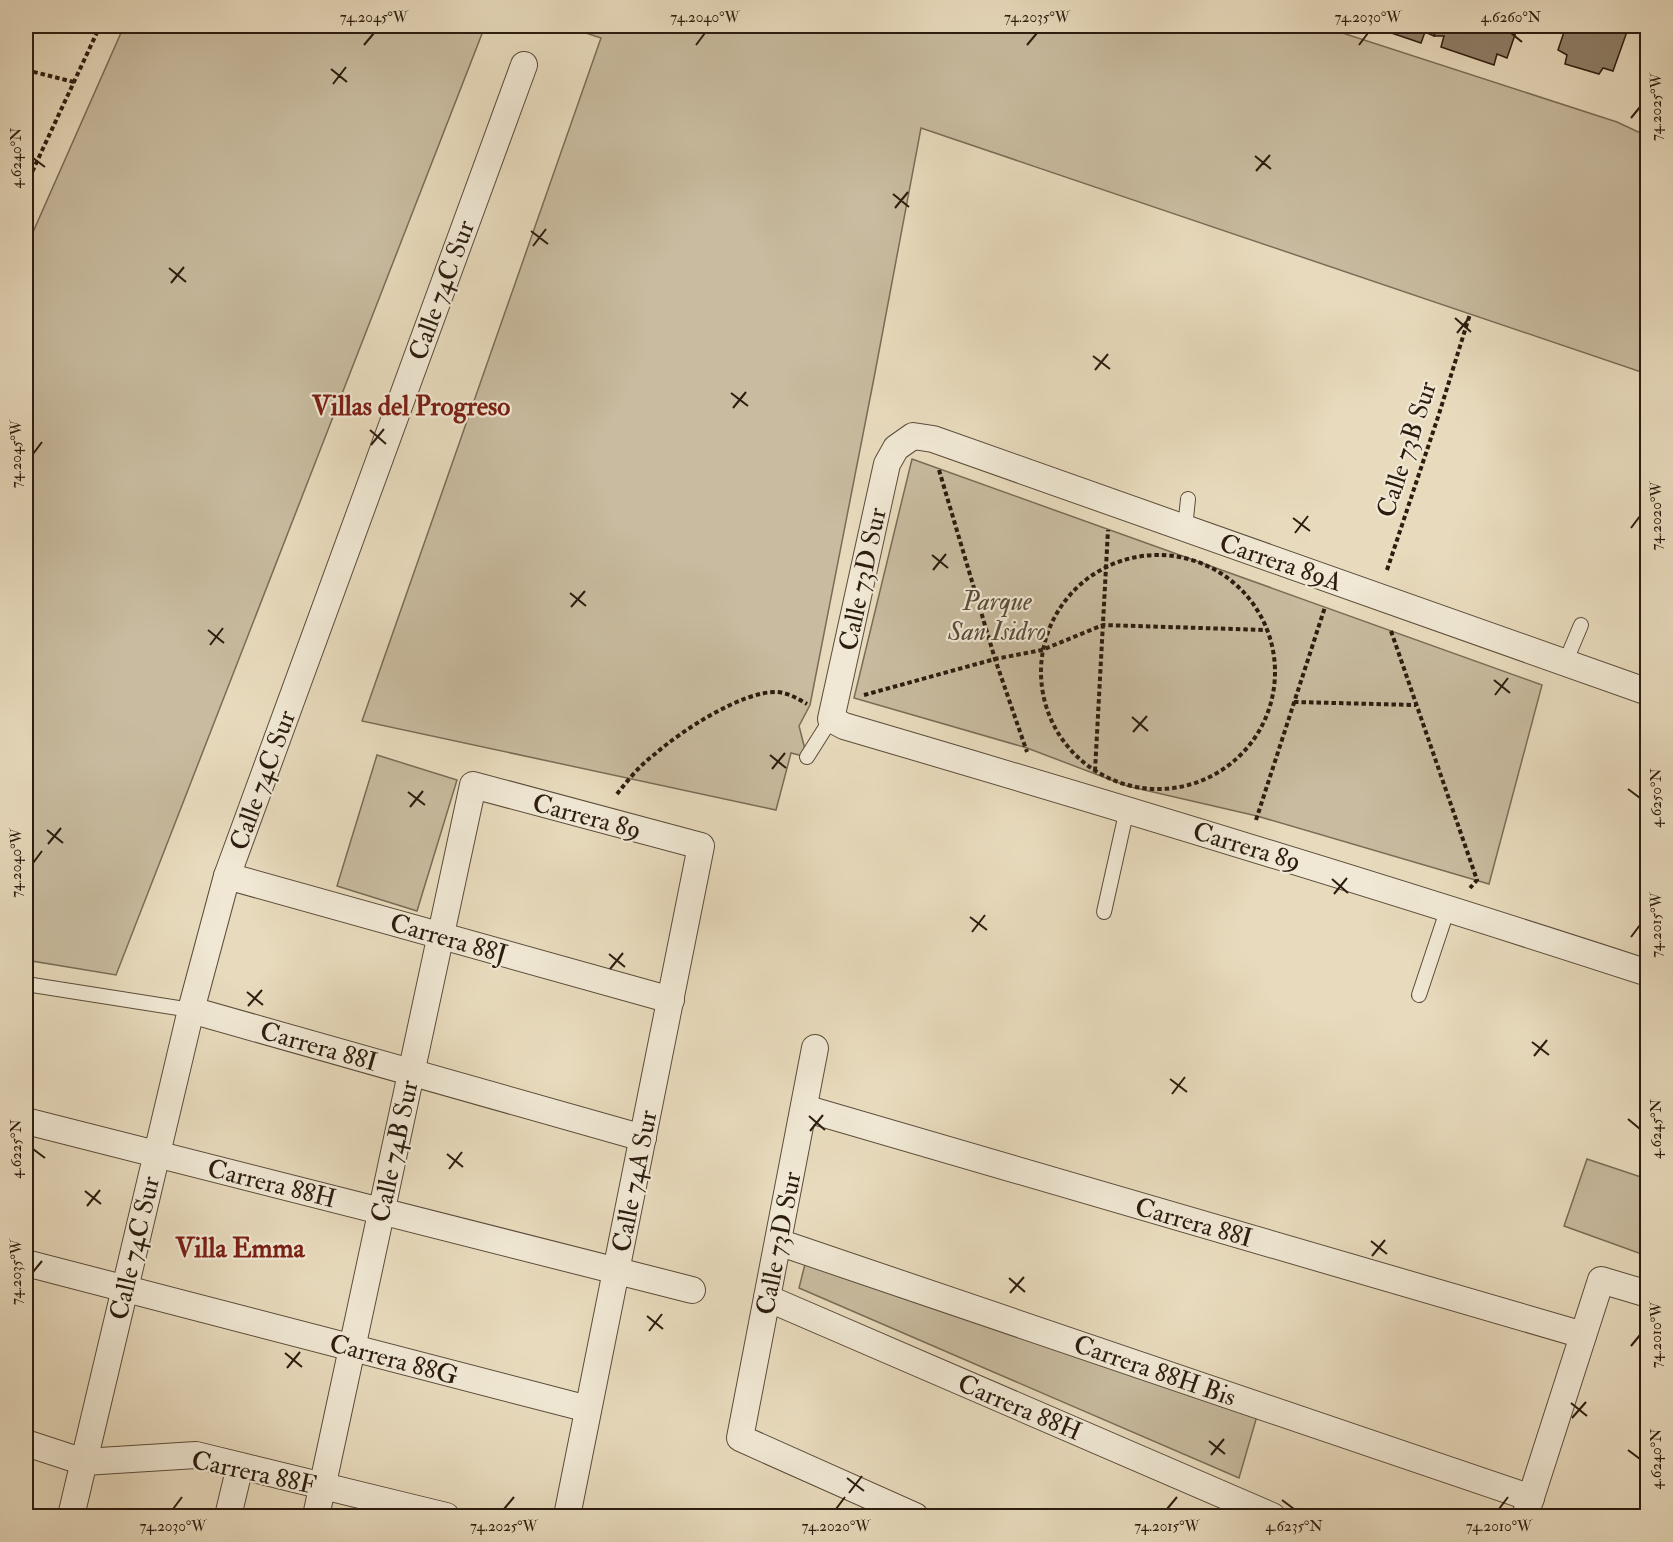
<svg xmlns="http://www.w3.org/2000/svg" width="1673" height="1542" font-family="'IM FELL Double Pica',serif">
	<rect width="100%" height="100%" fill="#e8dbbd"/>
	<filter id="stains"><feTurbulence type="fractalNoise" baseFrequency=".00333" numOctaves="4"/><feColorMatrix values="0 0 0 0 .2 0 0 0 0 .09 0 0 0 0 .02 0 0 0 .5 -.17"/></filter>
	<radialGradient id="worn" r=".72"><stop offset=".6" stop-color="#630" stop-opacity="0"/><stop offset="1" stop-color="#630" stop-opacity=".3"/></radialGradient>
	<g fill="#c8bb9f" stroke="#7a6c57" stroke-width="1.5">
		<path d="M 124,26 L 485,26 L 116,975 L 26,960 L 26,248 Z"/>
		<path d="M 565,26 L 1321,26 L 1617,122 L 1647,136 L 1647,374 L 921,128 L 874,378 L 810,705 L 799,726 L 807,757 L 791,753 L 776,810 L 362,721 L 601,38 Z"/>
		<path d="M 912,459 L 1542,685 L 1489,884 L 1257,816 L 1127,786 L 1027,748 L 854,698 Z"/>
		<path d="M 377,755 L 457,780 L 417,911 L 337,886 Z"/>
		<path d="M 1587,1159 L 1647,1179 L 1647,1256 L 1564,1226 Z"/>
		<path d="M 806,1260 L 1257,1416 L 1239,1478 L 799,1288 Z"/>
	</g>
	<g fill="#8e7f69" stroke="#2c1c0f" stroke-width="1.5">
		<path d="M 1371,26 L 1438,26 L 1434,36 L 1425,32 L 1421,43 Z"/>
		<path d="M 1438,26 L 1518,26 L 1507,58 L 1497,54 L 1494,65 L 1441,47 L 1444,36 L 1434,36 Z"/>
		<path d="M 1566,26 L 1629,26 L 1613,71 L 1603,68 L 1599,74 L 1565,64 L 1567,55 L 1558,50 Z"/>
	</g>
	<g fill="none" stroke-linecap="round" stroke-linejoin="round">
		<g stroke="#5b4c3a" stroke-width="16">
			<g id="lane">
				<path d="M 1185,528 L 1188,499"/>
				<path d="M 1565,663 L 1581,625"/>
				<path d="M 807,757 L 831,719"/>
				<path d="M 1104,912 L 1127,809"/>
				<path d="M 26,984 L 191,1010"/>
				<path d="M 1419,995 L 1448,908"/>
			</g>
		</g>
		<g stroke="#5b4c3a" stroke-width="28">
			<g id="street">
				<path d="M 1648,692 L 933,439 L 913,436 L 896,448 L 887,464 L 831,719 L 844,726 C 1113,805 1381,886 1648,973"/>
				<path d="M 227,876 L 671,1000"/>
				<path d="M 191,1010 L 643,1138"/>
				<path d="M 815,1048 L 740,1438 L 915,1516"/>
				<path d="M 804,1108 L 1583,1335"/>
				<path d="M 26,1121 L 692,1290"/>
				<path d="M 778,1242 L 1531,1498"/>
				<path d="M 26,1263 L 588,1409"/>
				<path d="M 767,1298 L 1272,1516"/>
				<path d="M 26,1443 L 84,1462 L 196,1455 L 446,1516"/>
				<path d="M 71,1516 L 191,1010 L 227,876 L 524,65"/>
				<path d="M 228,1516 L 240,1466"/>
				<path d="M 316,1516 L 473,785 L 701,846 L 567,1516"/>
				<path d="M 1525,1516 L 1601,1280 L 1648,1294"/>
			</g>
		</g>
		<g stroke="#2c1c0f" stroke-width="4" stroke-dasharray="4.5 3" stroke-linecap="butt">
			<path d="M 26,70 L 74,82"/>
			<path d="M 1644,134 L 1648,121"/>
			<path d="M 26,185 L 100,26"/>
			<path d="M 939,470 L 995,659 L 1027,752"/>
			<circle cx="1158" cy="672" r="117"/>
			<path d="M 1387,570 L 1439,414 L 1470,314"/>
			<path d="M 1391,631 L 1477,880 L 1470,888"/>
			<path d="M 864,695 L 995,659 L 1042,650 L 1103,625 L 1266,630"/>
			<path d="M 1294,702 L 1416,705"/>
			<path d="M 1095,771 L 1108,530"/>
			<path d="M 617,794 C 628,780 640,765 655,754 C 681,731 742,691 777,692 C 788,693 797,698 807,704"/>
			<path d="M 1256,820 L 1325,607"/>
		</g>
		<use href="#lane" stroke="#f0e8d4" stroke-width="14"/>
		<use href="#street" stroke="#f0e8d4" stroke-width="26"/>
	</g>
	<path fill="none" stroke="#2c1c0f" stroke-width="2" d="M 1511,33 L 1522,42M 364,45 L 374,33M 696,45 L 705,33M 1027,45 L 1037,33M 1359,45 L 1368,33M 331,69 L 347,82M 333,84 L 346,67M 1631,118 L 1640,107M 1255,156 L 1271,169M 33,158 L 45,167M 1256,171 L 1270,155M 893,194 L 909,207M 895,208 L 908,192M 531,231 L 548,244M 533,246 L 546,229M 169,268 L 186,282M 171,283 L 184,267M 1455,318 L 1471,332M 1457,333 L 1470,317M 1093,356 L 1110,369M 1095,370 L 1108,354M 731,393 L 748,406M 733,408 L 746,392M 370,430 L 386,444M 371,445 L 384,429M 33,454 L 42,442M 1293,518 L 1310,531M 1631,528 L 1640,516M 1295,533 L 1308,516M 932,555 L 948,568M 933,570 L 946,554M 570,593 L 586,606M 571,607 L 585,591M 208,630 L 224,643M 210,645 L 223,628M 1494,680 L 1510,693M 1495,695 L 1508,678M 1132,717 L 1148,731M 1133,732 L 1147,716M 770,755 L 786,768M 772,769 L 785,753M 1628,789 L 1640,798M 408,792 L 425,805M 410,807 L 423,791M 47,830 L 63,843M 48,844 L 61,828M 33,863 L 42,851M 1332,879 L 1348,893M 1334,894 L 1347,878M 970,917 L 987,930M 972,932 L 985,915M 1631,937 L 1640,925M 609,954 L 625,967M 610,969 L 623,953M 247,992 L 263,1005M 248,1006 L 262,990M 1532,1042 L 1549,1055M 1534,1056 L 1547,1040M 1170,1079 L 1187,1092M 1172,1094 L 1185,1077M 809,1116 L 825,1130M 1628,1119 L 1640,1129M 810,1131 L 823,1115M 33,1149 L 45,1158M 447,1154 L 463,1167M 449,1169 L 462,1152M 85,1191 L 101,1204M 87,1206 L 100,1190M 1371,1241 L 1387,1254M 1372,1256 L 1385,1240M 33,1272 L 42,1261M 1009,1278 L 1025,1292M 1010,1293 L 1024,1277M 647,1316 L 663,1329M 649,1331 L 662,1314M 1631,1346 L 1640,1335M 285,1353 L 302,1367M 287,1368 L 300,1352M 1571,1403 L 1587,1416M 1572,1418 L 1586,1402M 1209,1441 L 1225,1454M 1628,1450 L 1640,1459M 1211,1455 L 1224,1439M 847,1478 L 864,1491M 849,1493 L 862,1476M 1282,1500 L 1294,1509M 173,1509 L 182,1497M 504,1509 L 514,1497M 836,1509 L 845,1497M 1167,1509 L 1177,1497M 1499,1509 L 1508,1497"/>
	<g text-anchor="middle" stroke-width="4.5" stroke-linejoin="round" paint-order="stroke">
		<g font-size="26" fill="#2c1c0f" stroke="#f0e8d4">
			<text transform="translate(441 290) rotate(-70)" y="9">Calle 74C Sur</text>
			<text transform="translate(1406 449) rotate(-72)" y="9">Calle 73B Sur</text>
			<text transform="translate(1281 562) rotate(19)" y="9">Carrera 89A</text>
			<text transform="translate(862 579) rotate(-78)" y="9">Calle 73D Sur</text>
			<text transform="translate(262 780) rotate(-70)" y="9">Calle 74C Sur</text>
			<text transform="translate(587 816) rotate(15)" y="9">Carrera 89</text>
			<text transform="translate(1247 846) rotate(17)" y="9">Carrera 89</text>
			<text transform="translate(449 938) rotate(16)" y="9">Carrera 88J</text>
			<text transform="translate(319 1046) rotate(16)" y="9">Carrera 88I</text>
			<text transform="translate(394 1151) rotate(-78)" y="9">Calle 74B Sur</text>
			<text transform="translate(634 1181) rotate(-79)" y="9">Calle 74A Sur</text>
			<text transform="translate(272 1183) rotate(14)" y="9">Carrera 88H</text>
			<text transform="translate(1194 1222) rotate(16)" y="9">Carrera 88I</text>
			<text transform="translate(778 1243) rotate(-79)" y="9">Calle 73D Sur</text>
			<text transform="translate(134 1248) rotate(-77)" y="9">Calle 74C Sur</text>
			<text transform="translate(394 1359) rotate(15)" y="9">Carrera 88G</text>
			<text transform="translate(1155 1370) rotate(19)" y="9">Carrera 88H Bis</text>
			<text transform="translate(1020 1407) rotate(23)" y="9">Carrera 88H</text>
			<text transform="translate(254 1472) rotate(12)" y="9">Carrera 88F</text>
		</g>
		<g font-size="26" font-style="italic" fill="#5b4c3a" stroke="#f0e8d4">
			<text x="997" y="610">Parque<tspan x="997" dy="30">San Isidro</tspan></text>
		</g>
		<g font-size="27" font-weight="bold" fill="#7a1f14" stroke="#f0e8d4">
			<text x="411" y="415">Villas del Progreso</text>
			<text x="240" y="1257">Villa Emma</text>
		</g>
	</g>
	<rect width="1673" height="1542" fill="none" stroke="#e8dbbd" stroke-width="66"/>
	<rect x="33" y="33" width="1607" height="1476" fill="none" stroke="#2c1c0f" stroke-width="2"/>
	<g font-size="15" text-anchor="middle" fill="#2c1c0f">
		<text x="374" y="22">74.2045°W</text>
		<text x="705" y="22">74.2040°W</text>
		<text x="1037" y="22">74.2035°W</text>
		<text x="1368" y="22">74.2030°W</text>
		<text x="1511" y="22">4.6260°N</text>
		<text transform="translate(1656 107) rotate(-90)" y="5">74.2025°W</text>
		<text transform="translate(16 158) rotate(-90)" y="5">4.6240°N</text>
		<text transform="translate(16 454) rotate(-90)" y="5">74.2045°W</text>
		<text transform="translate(1656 516) rotate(-90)" y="5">74.2020°W</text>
		<text transform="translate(1656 798) rotate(-90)" y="5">4.6250°N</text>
		<text transform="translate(16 863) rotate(-90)" y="5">74.2040°W</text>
		<text transform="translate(1656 925) rotate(-90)" y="5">74.2015°W</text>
		<text transform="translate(1656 1129) rotate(-90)" y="5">4.6245°N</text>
		<text transform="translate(16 1149) rotate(-90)" y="5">4.6225°N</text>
		<text transform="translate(16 1272) rotate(-90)" y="5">74.2035°W</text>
		<text transform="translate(1656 1335) rotate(-90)" y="5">74.2010°W</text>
		<text transform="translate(1656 1459) rotate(-90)" y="5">4.6240°N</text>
		<text x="173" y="1531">74.2030°W</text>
		<text x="504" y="1531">74.2025°W</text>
		<text x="836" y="1531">74.2020°W</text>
		<text x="1167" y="1531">74.2015°W</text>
		<text x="1294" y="1531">4.6235°N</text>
		<text x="1499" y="1531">74.2010°W</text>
	</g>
	<rect width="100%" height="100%" filter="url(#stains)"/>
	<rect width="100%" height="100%" fill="url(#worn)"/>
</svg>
